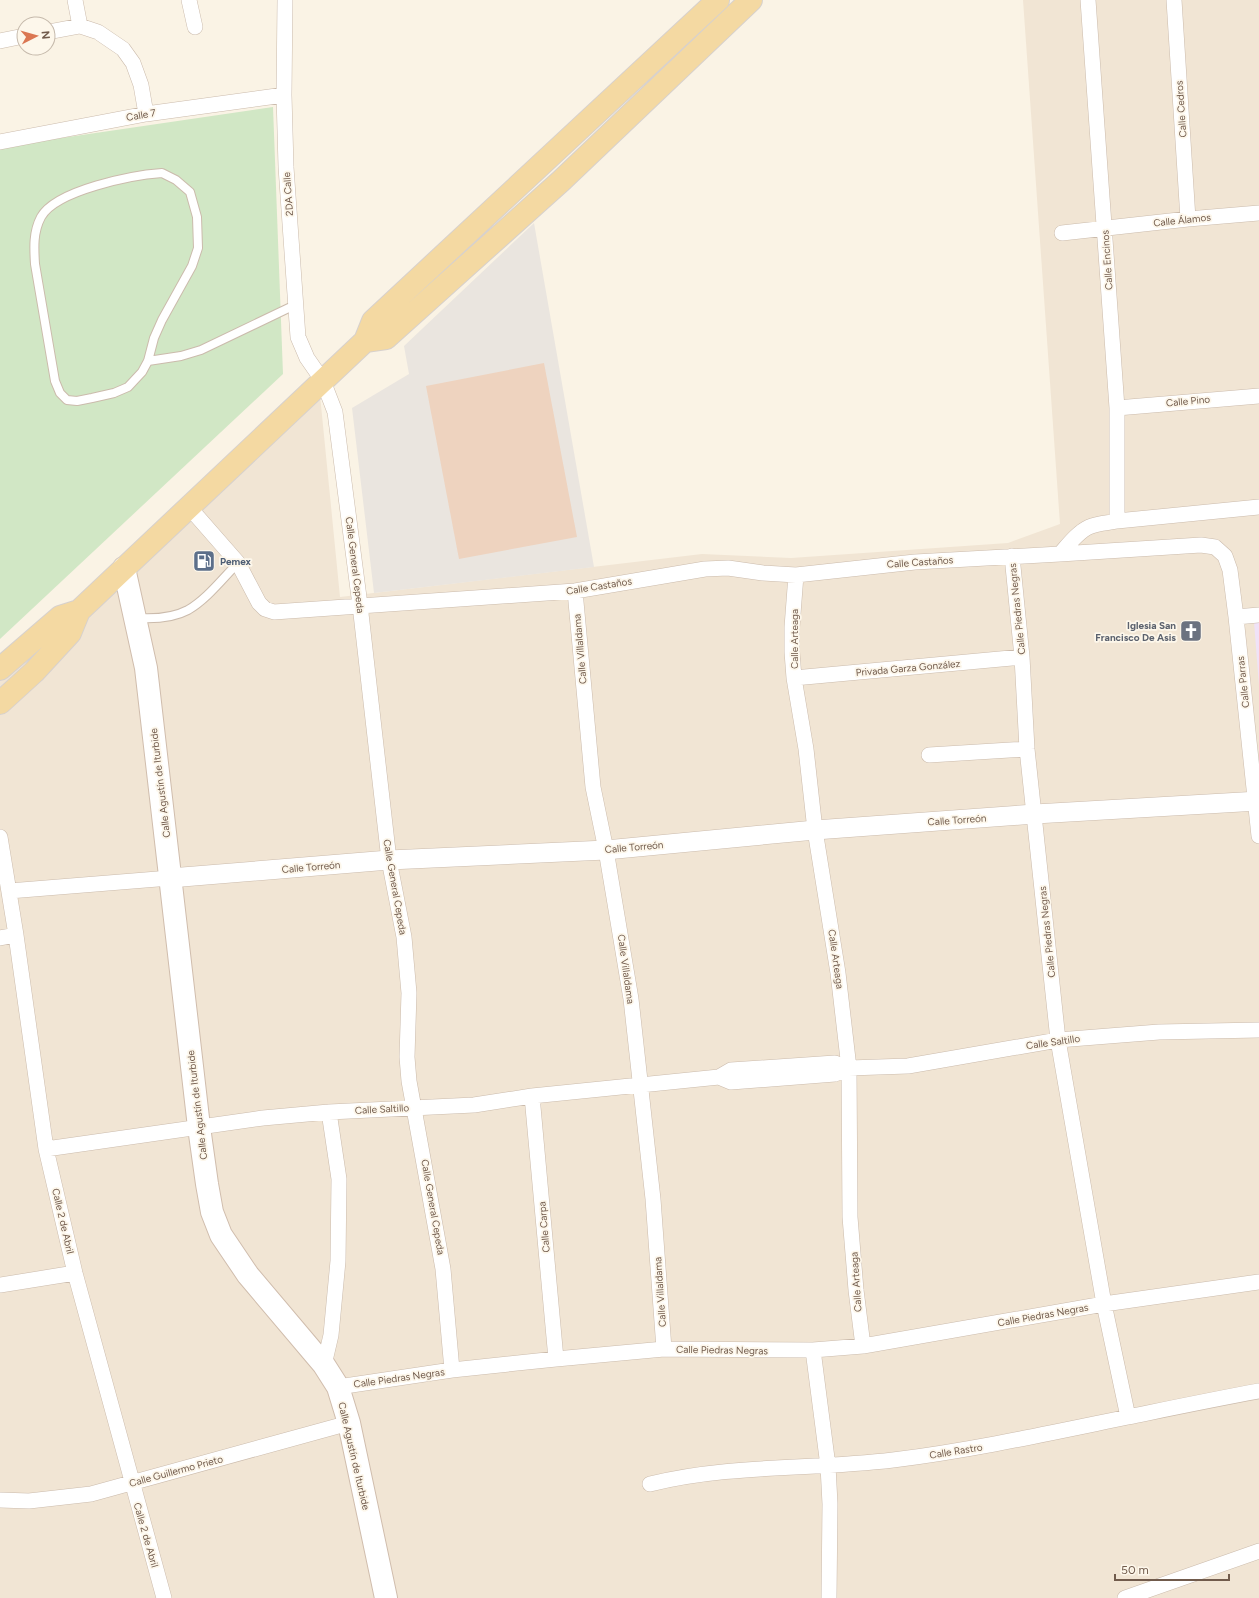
<svg xmlns="http://www.w3.org/2000/svg" width="1259" height="1598" viewBox="0 0 1259 1598" font-family="Figtree,sans-serif">
<style>
.residential{fill:#f1e5d4}
.industrial{fill:#eae5df}
.education{fill:#f0e2f7}
.green{fill:#d1e7c5}
.building{fill:#eed3bf}
.lines{fill:none;stroke-linecap:round;stroke-linejoin:round}
.service-casing{stroke:#cbbbac;stroke-width:10}
.minor-casing{stroke:#cbbbac;stroke-width:16}
.tertiary-casing{stroke:#cbbbac;stroke-width:20}
.secondary-casing{stroke:#d0bdad;stroke-width:24}
.primary-casing{stroke:#d7d1cd;stroke-width:24}
.service{stroke:#fff;stroke-width:8}
.minor{stroke:#fff;stroke-width:15}
.tertiary{stroke:#fff;stroke-width:19}
.secondary{stroke:#fff;stroke-width:22}
.primary{stroke:#f4d9a2;stroke-width:22}
.labels{text-anchor:middle;dominant-baseline:central;stroke-width:3.5;stroke-linejoin:round;paint-order:stroke}
.street-label{font-size:10px;fill:#715b4c;stroke:#fdf7eb}
.service-label{font-size:10px;font-weight:bold;fill:#4e5e75;stroke:#fdf7eb;text-anchor:start}
.worship-label{font-size:10px;font-weight:bold;fill:#5b616d;stroke:#fdf7eb;text-anchor:end}
</style>
<rect width="100%" height="100%" fill="#faf3e5"/>
<path class="residential" d="M1023 0H1259V1598H0V679L319 385 340 597 702 554 791 558 1008 543 1060 524Z"/>
<path class="industrial" d="M534 223 594 567 374 593 352 408 409 374 404 346Z"/>
<path class="education" d="M1259 621V685L1254 622Z"/>
<path class="green" d="M273 107 283 374 0 639V147Z"/>
<path class="building" d="M544 363 577 537 459 559 426 386Z"/>
<g class="lines">
<g class="service-casing">
<path id="service" d="M162 173 176 180 190 192 197 217 198 248 192 266 162 320 154 338 148 361 142 372 128 387 114 393 92 398 77 401 67 400 60 393 55 381 35 264C34 248 33 232 41 217 56 190 133 175 162 173Z
M148 361 181 356 201 350 295 305
M137 618C153 619 173 618 188 610 207 599 222 579 238 563"/>
</g>
<g class="minor-casing">
<path id="minor" d="M75 0 80 26
M189 0 195 27
M285 0 284 95 286 167 298 337 307 358 323 381 335 412 360 605 389 860 404 937 409 993 407 1057 409 1081 443 1269 452 1370
M1088 0 1117 408V521
M1174 0 1188 219
M48 32 80 26 98 32 123 49 133 63 141 85 146 114
M0 41 24 36
M0 142 146 114 284 95
M1062 233 1188 219 1259 213
M1117 408 1259 396
M189 507 238 563 259 603 265 609 274 612 575 591 705 569 728 568 763 573 796 575 915 562 1060 554C1068 545 1078 532 1089 527 1098 523 1108 523 1117 521L1259 507
M1060 554 1201 545 1215 547 1225 556 1230 570 1236 617 1259 836
M1012 556 1022 657 1027 749 1058 1040 1104 1304 1128 1417
M796 575 792 627V652L794 678 806 749 815 830 838 973 849 1068 850 1217 856 1290 863 1346
M575 591 593 787 606 850 631 999 653 1199 664 1349
M1236 617 1259 615
M794 678 1022 657
M929 755 1027 749
M0 837 16 935 46 1149 75 1273 164 1598
M9 891 170 878
M0 938 16 935
M719 1077 731 1082 835 1074 849 1068 908 1066 1058 1040 1159 1032 1259 1030
M532 1096 556 1359
M46 1149 263 1118 329 1112 474 1105 532 1096 719 1077 731 1070 835 1063 849 1068
M0 1285 75 1273
M813 1350 828 1466 830 1504 829 1598
M324 1365 331 1335 338 1261 339 1179 329 1112
M338 1387 452 1370 556 1359 664 1349 813 1350 863 1346 1104 1304 1259 1282
M650 1484C731 1464 811 1470 893 1460 973 1450 1050 1433 1128 1417 1172 1408 1215 1399 1259 1391
M0 1500 29 1501 91 1494 349 1423
M1125 1598 1259 1551"/>
</g>
<g class="tertiary-casing">
<path id="tertiary" d="M170 878 389 860 606 850 815 830 1035 814 1259 801"/>
</g>
<g class="secondary-casing">
<path id="secondary" d="M124 568 146 668 199 1127 207 1184 212 1212 221 1235 248 1275 324 1365 338 1387 349 1423 386 1598"/>
</g>
<g class="primary-casing">
<path id="primary" d="M365 341 386 338 561 181 751 0
M0 669 60 617 79 611
M0 703 34 672 70 633 79 611 365 341 373 321 718 0"/>
</g>
<use href="#service" class="service"/>
<use href="#minor" class="minor"/>
<use href="#tertiary" class="tertiary"/>
<use href="#secondary" class="secondary"/>
<use href="#primary" class="primary"/>
</g>
<defs>
<g id="fuel-square" transform="scale(1.15)"><rect x="-9" y="-9" width="18" height="18" rx="4" fill="#5c6f8a" stroke="#fdf7eb"/><path d="M-5.5-6h7V0h2V4h1.3V-2.5L3-4.5l.8-.8L6-3V5H2.5V1h-1V6h-7ZM-4.2-4.7v3.2H.2V-4.7Z" fill="#fff"/></g>
<g id="church-square" transform="scale(1.15)"><rect x="-9" y="-9" width="18" height="18" rx="4" fill="#6b7280" stroke="#fdf7eb"/><path d="M-1.2-6h2.4v3.5h3.3v2.4h-3.3V6h-2.4V-.1h-3.3v-2.4h3.3Z" fill="#fff"/></g>
</defs>
<g fill-rule="evenodd">
<use href="#fuel-square" x="204" y="561"/>
<use href="#church-square" x="1191" y="631"/>
</g>
<g class="labels">
<g class="street-label">
<text transform="translate(1181 109) rotate(-94)">Calle Cedros</text>
<text transform="translate(141 115) rotate(-10)">Calle 7</text>
<text transform="translate(288 194) rotate(-94)">2DA Calle</text>
<text transform="translate(1182 220) rotate(-6)">Calle Álamos</text>
<text transform="translate(1107 260) rotate(-94)">Calle Encinos</text>
<text transform="translate(1188 401) rotate(-5)">Calle Pino</text>
<text transform="translate(920 562) rotate(-4)">Calle Castaños</text>
<text transform="translate(355 565) rotate(83)">Calle General Cepeda</text>
<text transform="translate(599 586) rotate(-9)">Calle Castaños</text>
<text transform="translate(1017 609) rotate(-96)">Calle Piedras Negras</text>
<text transform="translate(794 639) rotate(-90)">Calle Arteaga</text>
<text transform="translate(580 649) rotate(-95)">Calle Villaldama</text>
<text transform="translate(908 668) rotate(-5)">Privada Garza González</text>
<text transform="translate(1243 682) rotate(-96)">Calle Parras</text>
<text transform="translate(160 783) rotate(-97)">Calle Agustín de Iturbide</text>
<text transform="translate(957 820) rotate(-4)">Calle Torreón</text>
<text transform="translate(634 847) rotate(-5)">Calle Torreón</text>
<text transform="translate(311 867) rotate(-5)">Calle Torreón</text>
<text transform="translate(395 887) rotate(80)">Calle General Cepeda</text>
<text transform="translate(1047 932) rotate(-96)">Calle Piedras Negras</text>
<text transform="translate(836 959) rotate(82)">Calle Arteaga</text>
<text transform="translate(626 969) rotate(82)">Calle Villaldama</text>
<text transform="translate(1053 1042) rotate(-8)">Calle Saltillo</text>
<text transform="translate(197 1105) rotate(-97)">Calle Agustín de Iturbide</text>
<text transform="translate(382 1109) rotate(-3)">Calle Saltillo</text>
<text transform="translate(433 1207) rotate(80)">Calle General Cepeda</text>
<text transform="translate(63 1221) rotate(77)">Calle 2 de Abril</text>
<text transform="translate(544 1227) rotate(-95)">Calle Carpa</text>
<text transform="translate(856 1282) rotate(-94)">Calle Arteaga</text>
<text transform="translate(660 1292) rotate(-94)">Calle Villaldama</text>
<text transform="translate(1043 1315) rotate(-10)">Calle Piedras Negras</text>
<text transform="translate(722 1350) rotate(1)">Calle Piedras Negras</text>
<text transform="translate(399 1378) rotate(-8)">Calle Piedras Negras</text>
<text transform="translate(956 1451) rotate(-9)">Calle Rastro</text>
<text transform="translate(354 1456) rotate(77)">Calle Agustín de Iturbide</text>
<text transform="translate(176 1471) rotate(-15)">Calle Guillermo Prieto</text>
<text transform="translate(146 1535) rotate(74)">Calle 2 de Abril</text>
</g>
<g class="service-label">
<text x="220" y="561">Pemex</text>
</g>
<g class="worship-label">
<text x="1176" y="625">Iglesia San<tspan x="1176" dy="12">Francisco De Asis</tspan></text>
</g>
</g>
<g transform="translate(36 36) rotate(84)"><circle r="19" fill="#fdf7eb" stroke="#c5b9ab"/>
<path d="M0-3L7 15L0 10L-7 15Z" fill="#db7753"/>
<text y="-6" font-size="11" font-weight="bold" text-anchor="middle" fill="#715b4c">N</text>
</g>
<path d="M1115 1574v6h114v-6" fill="none" stroke="#715b4c" stroke-width="2"/>
<text x="1121" y="1574" font-size="12" fill="#715b4c" stroke="#fdf7eb" stroke-width="3" paint-order="stroke">50 m</text>
</svg>
